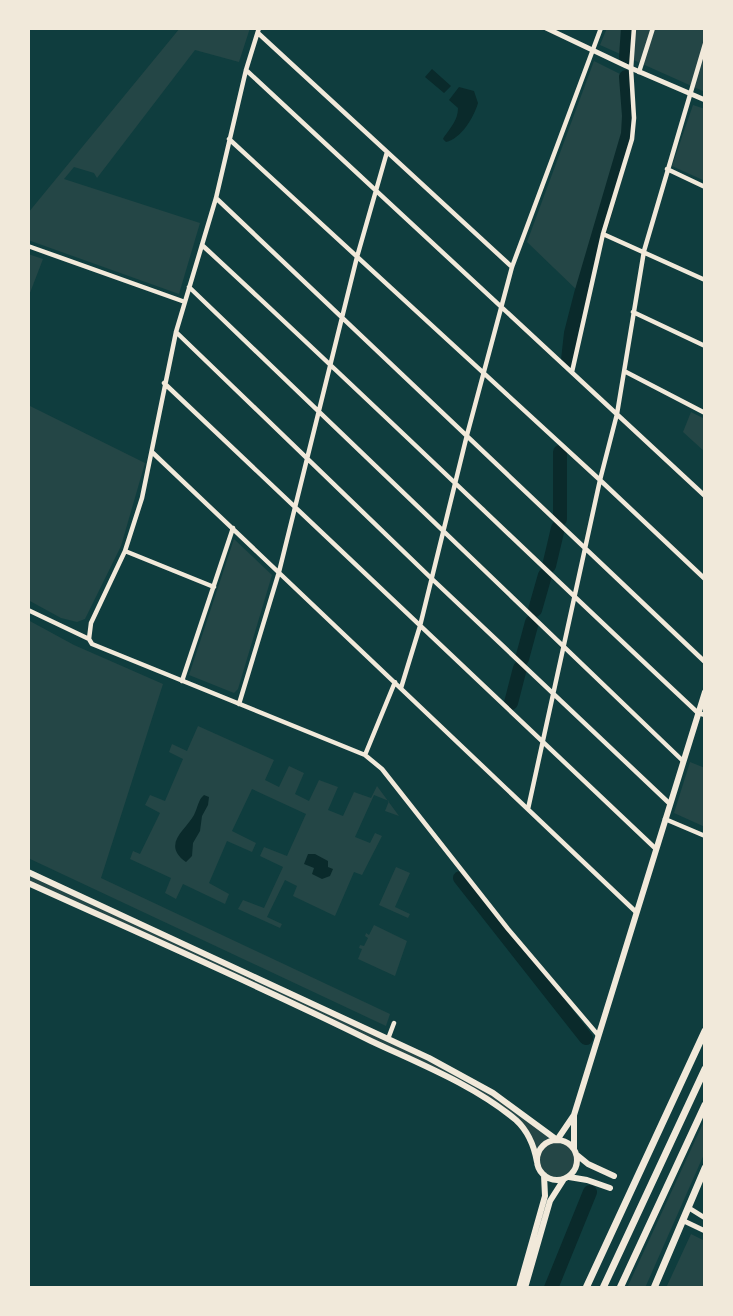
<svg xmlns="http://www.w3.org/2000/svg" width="733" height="1316" viewBox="0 0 733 1316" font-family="Poppins,sans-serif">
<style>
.green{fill:#244646}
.water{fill:#0a2a2b}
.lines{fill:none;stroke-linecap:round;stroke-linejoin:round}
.river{stroke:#0a2a2b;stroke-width:14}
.minor{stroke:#f1e9da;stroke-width:4.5}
.tertiary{stroke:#f1e9da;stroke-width:5}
.secondary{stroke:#f1e9da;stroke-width:6}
.trunk{stroke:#f1e9da;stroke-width:7}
</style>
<rect width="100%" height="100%" fill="#0f3d3e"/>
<path class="green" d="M180 28H250L239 62 195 50 97 178 94 173 74 167 64 179 200 223 179 294 28 240V213Z
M607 28H705V92L600 45Z
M594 61 626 77 629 116 628 134 581 294 527 242Z
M693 105 705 109V181L672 166Z
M28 254 43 259 28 298Z
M28 405 145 463 121 546 85 619 77 622 61 618 28 600Z
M691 412 705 419V452L683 432Z
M234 539 272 575 238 689 234 693 189 675Z
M28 620 74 645 163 684 101 878 390 1014 386 1026 28 858Z
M198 726 274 760 265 780 279 787 289 766 304 773 295 794 309 801 319 780 338 787 328 810 343 816 354 792 371 798 377 786 399 816 385 811 389 801 374 795 355 837 370 843 375 833 382 836 362 875 354 872 335 916 293 896 297 886 285 880 267 917 282 924 280 928 238 909 243 900 264 908 283 867 260 856 264 847 287 856 306 814 252 789 232 831 256 843 252 852 227 841 209 883 229 894 225 904 183 884 176 899 165 893 171 878 130 859 133 851 140 854 160 813 145 805 150 795 165 801 183 759 169 752 172 744 187 751Z
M690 762 705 768V827L674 813Z
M396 867 410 873 395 907 410 914 408 918 379 905Z
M28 875 462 1076 496 1097 553 1138 543 1142 537 1150C524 1116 487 1100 458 1082L28 882Z
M374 925 407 941 395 976 358 959 362 949 359 948 360 945 364 946 368 938 365 936 366 933 369 935Z
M705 1119V1152L645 1288H627Z
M539 1160a18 18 0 1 1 36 0a18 18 0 1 1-36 0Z
M691 1234 705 1241V1288H666Z"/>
<path class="water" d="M432 69 451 86 444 93 425 77Z
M459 87 474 91 478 103C474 117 461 139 446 142L443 139 444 137C451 127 458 120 458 108L449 100Z
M204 795 209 797 208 805 202 816 200 831 193 843 192 856 186 862C161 844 186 830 194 815 198 807 198 800 204 795Z
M308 854H315L328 861V867L333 869 330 876 322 879 312 874 314 868 304 864Z"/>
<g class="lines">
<path class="river" d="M626 57 628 28
M568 360 571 333 581 294 628 134 629 116 626 77
M560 519V452
M549 566 558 528
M535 610 545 575
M522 659 532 622
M511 703 520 668
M460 878 586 1038
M551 1288 590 1192"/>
<path class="minor" d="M258 33 512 267
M246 70 705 496
M639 72 653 28
M229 139 600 480 705 579
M667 169 705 187
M216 198 705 662
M603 234 705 280
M202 245C369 399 532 558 698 713L705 715
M28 246 185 302
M189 287 683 761
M633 312 705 346
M176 332 431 578 670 804
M572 372 603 234 632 139 634 118 631 69 634 28
M626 372 705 413
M164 383 656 849
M153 453 636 912
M125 551 214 587
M28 610 89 639 92 644 365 755 382 769 508 929 598 1035
M89 639 91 623 125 551 142 498 176 332 216 198 246 70 259 28
M182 681 233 528
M401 688 420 626 467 435 512 267 601 28
M239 704 279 572 357 257 387 152
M365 755 395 682
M528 809 600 480 617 414 644 251 705 44
M665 819 705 836
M388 1039 394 1023"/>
<path class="tertiary" d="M546 28 626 66 705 100
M689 1208 705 1218
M684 1221 705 1231"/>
<path class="secondary" d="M28 872 429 1058 493 1093 557 1140 574 1115
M28 883C143 935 258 985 371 1041 420 1064 474 1085 516 1120 528 1131 534 1145 537 1162
M537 1160a20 20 0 1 1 40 0a20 20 0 1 1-40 0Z
M574 1149V1115L705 692
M577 1155 588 1164 614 1176
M569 1177 587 1180 610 1188
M519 1288 545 1196 544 1175
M525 1288 550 1201 564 1179"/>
<path class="trunk" d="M586 1288 705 1031
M603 1288 705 1069
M620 1288 705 1105
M654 1288 705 1168"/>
</g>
<rect width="733" height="1316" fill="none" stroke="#f1e9da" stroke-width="60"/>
</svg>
